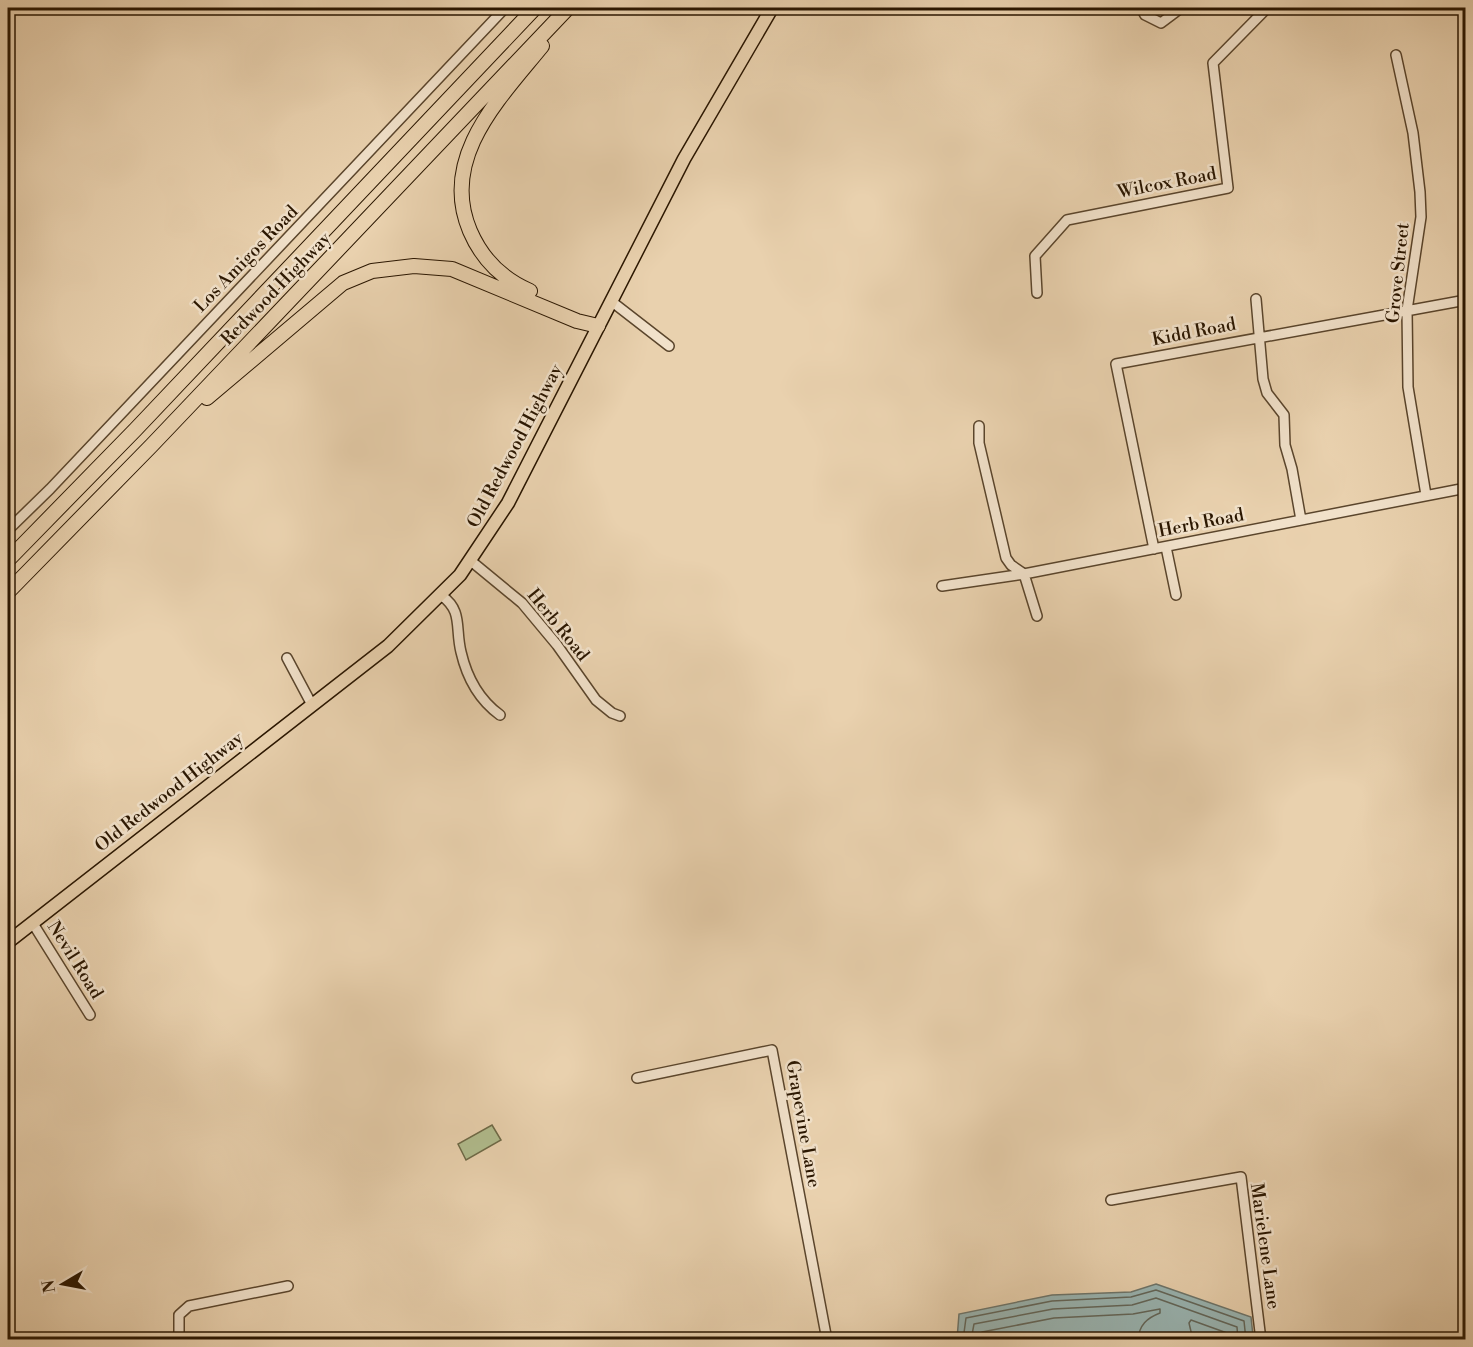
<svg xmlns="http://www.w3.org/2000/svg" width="1473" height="1347" viewBox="0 0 1473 1347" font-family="'Libre Bodoni',serif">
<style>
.green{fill:#b1bd8e;stroke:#6e6a47;stroke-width:1.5}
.water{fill:#99b5b3;stroke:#6d756b;stroke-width:1.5}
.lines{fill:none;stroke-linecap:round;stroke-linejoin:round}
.shore{stroke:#62665a;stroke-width:1.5}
.minor-casing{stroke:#5a452c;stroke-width:12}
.major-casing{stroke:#2a1600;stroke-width:15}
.highway-casing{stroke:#2a1600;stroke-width:16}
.minor{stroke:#f1e1ca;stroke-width:9}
.major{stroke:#e9d1ae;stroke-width:12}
.highway{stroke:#e9d1ae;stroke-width:14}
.labels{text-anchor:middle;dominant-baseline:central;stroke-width:5;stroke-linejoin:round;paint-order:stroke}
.street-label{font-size:18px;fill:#2a1600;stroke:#f1e1ca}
</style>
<rect width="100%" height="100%" fill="#e9d1ae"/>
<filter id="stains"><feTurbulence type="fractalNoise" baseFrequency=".00333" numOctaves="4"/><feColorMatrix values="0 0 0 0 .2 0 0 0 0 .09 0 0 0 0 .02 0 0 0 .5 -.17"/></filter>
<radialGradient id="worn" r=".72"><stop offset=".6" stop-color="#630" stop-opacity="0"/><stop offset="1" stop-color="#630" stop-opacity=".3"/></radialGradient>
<path class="green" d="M492 1125 501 1140 466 1160 458 1144Z"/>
<path class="water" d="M1156 1284 1251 1317 1253 1336 1250 1340H1184L1165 1336 1150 1340 957 1339 959 1314 1052 1295 1131 1292Z"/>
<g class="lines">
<path class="shore" d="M963 1340 966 1318 1052 1301 1131 1297 1156 1290 1244 1321 1246 1340
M971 1340 974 1324 1053 1309 1132 1305 1156 1298 1237 1327 1238 1340
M980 1340 982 1332 1054 1318 1133 1314 1160 1309V1313C1147 1318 1139 1325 1138 1340
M1193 1340 1189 1323 1191 1320 1227 1333 1229 1340"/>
<g class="minor-casing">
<path id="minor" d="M1141 8 1145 15 1161 23 1181 8
M1396 55 1413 133 1420 192 1421 217 1407 310 1408 387 1426 495
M1037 293 1035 256 1067 220 1228 188 1213 63 1267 8
M1256 299 1263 379 1267 393 1284 415 1285 445 1292 469 1301 520
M611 301 669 346
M979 426V443L1006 558 1011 565 1024 574 1037 616
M8 530 50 489 505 8
M1166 547 1176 595
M1154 549 1116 364 1466 300
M471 561 522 603 557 645 596 700 612 713 620 716
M942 586 1024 574 1466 488
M442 596C463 611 455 628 461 652 467 678 478 699 500 715
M287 658 312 705
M32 922 90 1015
M637 1078 772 1050 827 1340
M1111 1200 1241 1177 1261 1340
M179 1340V1315L189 1306 288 1286"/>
</g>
<g class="major-casing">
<path id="major" d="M8 942 388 646 460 575 508 503 684 159 772 8"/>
</g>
<g class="highway-casing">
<path id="highway" d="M530 291C502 279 482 259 470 231 439 158 499 99 542 46
M207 398 343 283 372 271 414 266 452 269 577 321 598 326
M8 560 136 429 535 8
M8 592 152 445 568 8"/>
</g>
<use href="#minor" class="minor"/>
<use href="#major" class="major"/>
<use href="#highway" class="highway"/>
</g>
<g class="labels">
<g class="street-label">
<text transform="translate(1167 183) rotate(-11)">Wilcox Road</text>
<text transform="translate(246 259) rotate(-46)">Los Amigos Road</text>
<text transform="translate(1398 273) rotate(-84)">Grove Street</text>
<text transform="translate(276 289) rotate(-46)">Redwood Highway</text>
<text transform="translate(1194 332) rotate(-11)">Kidd Road</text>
<text transform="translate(515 446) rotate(-62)">Old Redwood Highway</text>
<text transform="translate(1201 523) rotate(-11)">Herb Road</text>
<text transform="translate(558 625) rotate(51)">Herb Road</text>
<text transform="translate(169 792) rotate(-38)">Old Redwood Highway</text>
<text transform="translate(75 960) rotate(58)">Nevil Road</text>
<text transform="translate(803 1124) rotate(80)">Grapevine Lane</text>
<text transform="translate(1265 1246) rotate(82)">Marielene Lane</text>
</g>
</g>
<rect width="1473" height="1347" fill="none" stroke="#e9d1ae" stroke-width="30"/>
<rect x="9" y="9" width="1455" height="1329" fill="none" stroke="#2a1600" stroke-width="3"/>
<rect x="15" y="15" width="1443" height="1317" fill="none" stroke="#2a1600" stroke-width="1.5"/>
<g transform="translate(63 1284) rotate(260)" stroke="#f1e1ca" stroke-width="4.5" paint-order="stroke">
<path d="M0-4.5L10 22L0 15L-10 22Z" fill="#2a1600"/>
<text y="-9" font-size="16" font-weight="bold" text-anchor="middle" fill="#2a1600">N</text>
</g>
<rect width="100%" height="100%" filter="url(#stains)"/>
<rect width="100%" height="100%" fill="url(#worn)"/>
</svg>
